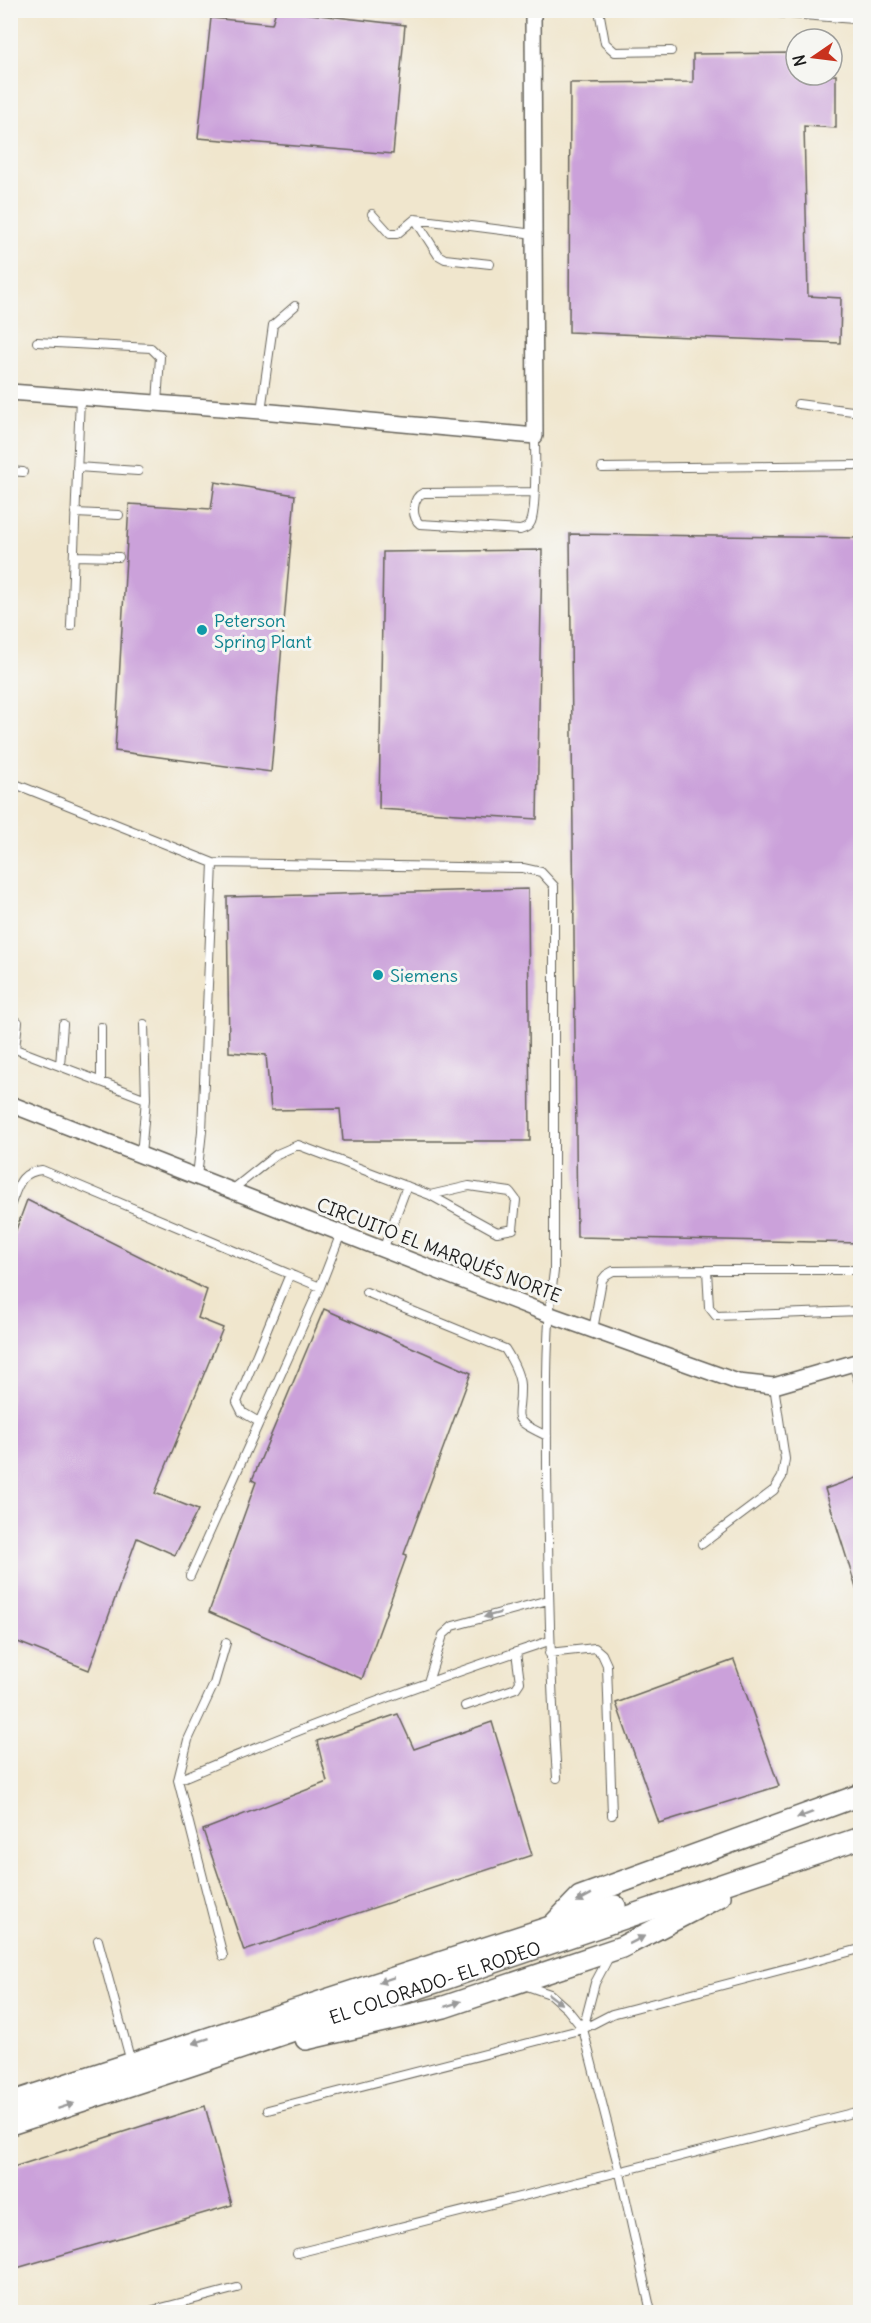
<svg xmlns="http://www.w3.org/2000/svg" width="871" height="2323" viewBox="0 0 871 2323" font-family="Delius,sans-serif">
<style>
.building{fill:#cba1da}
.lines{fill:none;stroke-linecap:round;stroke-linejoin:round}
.service-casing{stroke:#66635a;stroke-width:10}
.minor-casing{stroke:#66635a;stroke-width:18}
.secondary-casing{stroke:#66635a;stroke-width:24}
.service{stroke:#fff;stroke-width:8}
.minor{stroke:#fff;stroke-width:15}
.secondary{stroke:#fff;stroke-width:21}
.oneway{fill:#999}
.culture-dot{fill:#0f9aa8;stroke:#f6f6f2;stroke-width:2}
.labels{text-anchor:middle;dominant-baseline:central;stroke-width:6;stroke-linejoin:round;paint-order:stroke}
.culture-label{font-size:18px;fill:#0d838f;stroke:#f6f6f2;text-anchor:start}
.street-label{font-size:18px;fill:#1c1c1c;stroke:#f6f6f2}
</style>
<rect width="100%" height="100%" fill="#f6f6f2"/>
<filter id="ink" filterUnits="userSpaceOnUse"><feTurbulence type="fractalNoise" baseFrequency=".0167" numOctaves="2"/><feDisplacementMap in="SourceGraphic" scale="12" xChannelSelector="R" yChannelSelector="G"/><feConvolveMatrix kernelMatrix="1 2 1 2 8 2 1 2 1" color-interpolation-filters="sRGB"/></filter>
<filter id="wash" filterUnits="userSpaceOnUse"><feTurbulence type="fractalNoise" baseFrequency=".008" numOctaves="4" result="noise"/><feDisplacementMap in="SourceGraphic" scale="24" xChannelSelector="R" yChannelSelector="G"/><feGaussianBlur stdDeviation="1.35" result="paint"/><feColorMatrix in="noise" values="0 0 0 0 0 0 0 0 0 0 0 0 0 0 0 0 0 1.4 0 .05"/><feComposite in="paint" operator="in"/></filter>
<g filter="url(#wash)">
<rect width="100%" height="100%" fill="#f0e6cd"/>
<g id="blocks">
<path class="building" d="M276 10 405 25 393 154 198 138 211 18 272 24Z
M796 53V75H836V128L804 126 808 296 841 298 840 343 569 332 570 83 693 82V54Z
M215 482 295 495 271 772 115 751 129 504 211 509Z
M570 534 861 538V1243L577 1237Z
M542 550 537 819 379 809 383 552Z
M528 889 530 1141H343L340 1109 271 1110 266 1055 229 1052 227 897Z
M27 1200 207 1290 198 1318 223 1328 155 1493 198 1510 175 1555 137 1538 89 1670 10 1639V1246Z
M324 1309 471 1373 404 1554 407 1555 362 1679 209 1612 256 1482 252 1480Z
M861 1476V1591H857L825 1489Z
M734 1660 779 1786 659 1823 616 1703Z
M398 1714 414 1749 492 1722 532 1855 244 1951 203 1830 327 1782 317 1741Z
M205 2106 232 2205 10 2270V2168Z"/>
</g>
</g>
<g filter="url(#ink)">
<use href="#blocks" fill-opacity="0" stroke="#66635a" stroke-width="1.5"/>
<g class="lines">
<g class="service-casing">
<path id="service" d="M599 10 605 43 615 52 671 51
M741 10 854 19 860 23
M372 214 390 234H397L415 219 534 234
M415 219 438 255 445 259 490 264
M37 342 151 348 160 357 157 403
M798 404 860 412
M261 411 273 325 295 306
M77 467 138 471
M602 468 860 465
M10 471 23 472
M534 492 423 493C412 498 411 517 420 524L520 530C524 529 529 527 531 522 537 508 535 454 535 436
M75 513 119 515
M74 556 119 557
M71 626 80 397
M10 782 213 863
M144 1024 146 1099
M10 1047 146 1099 141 1155
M15 1049 18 1022
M60 1066 63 1024
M101 1082V1027
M197 1177 202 1131 213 863 523 868 541 872 554 886V1271C545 1336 547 1402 547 1467 548 1571 550 1674 557 1778
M232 1190 277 1154 298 1145 430 1195 469 1186 510 1192 516 1200 513 1229 497 1232 430 1195
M10 1206C18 1187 19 1172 42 1170L320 1287
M383 1250 407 1186
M860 1270H707L709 1307 716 1316 860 1311
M366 1292 505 1349C512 1360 519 1372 520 1385 521 1422 507 1417 547 1436
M593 1330 602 1280 606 1275 613 1271 707 1270
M853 1364 860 1386
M259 1422 242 1412 237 1402 290 1274
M702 1544 774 1490 782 1477 785 1459 774 1386
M190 1576 320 1287 341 1233
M549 1653 595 1648 602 1654 607 1665 612 1815
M428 1682 443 1635 453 1626 548 1600
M465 1706 516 1688 520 1682 516 1652
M178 1780C300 1728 423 1683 549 1641
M98 1940 131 2062
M223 1956 178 1780 188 1740 214 1684 226 1643
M524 1985 550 1994 567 2009 583 2029 620 2173 651 2312
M583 2029 595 1983 610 1955
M268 2110 583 2029 612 2014 860 1949
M297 2253 860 2111
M146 2312 237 2288"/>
</g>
<g class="minor-casing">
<path id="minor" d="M10 392 261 411 535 436 533 10
M10 1104 548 1314 738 1382 774 1386 860 1361"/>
</g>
<g class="secondary-casing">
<g id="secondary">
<path d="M554 1924 580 1897 860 1795"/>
<path d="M306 2039 444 2007 622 1947 720 1896"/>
<path d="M10 2103 615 1906"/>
<path id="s1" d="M10 2124 191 2065 860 1838"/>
</g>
</g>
<use href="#service" class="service"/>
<use href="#minor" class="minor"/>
<use href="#secondary" class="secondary"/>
</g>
<defs><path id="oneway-solid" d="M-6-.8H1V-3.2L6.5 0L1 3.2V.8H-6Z" transform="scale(1.5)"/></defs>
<g class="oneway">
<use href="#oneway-solid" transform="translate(492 1615) rotate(165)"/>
<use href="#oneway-solid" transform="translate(805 1815) rotate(160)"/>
<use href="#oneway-solid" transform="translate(584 1898) rotate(151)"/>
<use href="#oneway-solid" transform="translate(637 1940) rotate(-27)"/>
<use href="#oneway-solid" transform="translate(386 1980) rotate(162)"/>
<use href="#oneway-solid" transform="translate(555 1999) rotate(38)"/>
<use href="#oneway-solid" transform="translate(453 2004) rotate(-18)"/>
<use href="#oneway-solid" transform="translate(201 2041) rotate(162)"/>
<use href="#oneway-solid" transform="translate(66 2106) rotate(-18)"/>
</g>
</g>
<g class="culture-dot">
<circle cx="202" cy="630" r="6"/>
<circle cx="378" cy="975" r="6"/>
</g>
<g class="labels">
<g class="culture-label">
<text x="214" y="620">Peterson<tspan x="214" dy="21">Spring Plant</tspan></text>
<text x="390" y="975">Siemens</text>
</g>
<g class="street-label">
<text transform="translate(439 1250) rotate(21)">CIRCUITO EL MARQUÉS NORTE</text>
<text stroke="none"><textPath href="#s1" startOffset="448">EL COLORADO- EL RODEO</textPath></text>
</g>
</g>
<rect width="871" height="2323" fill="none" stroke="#f6f6f2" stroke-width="36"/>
<g transform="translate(814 57) rotate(256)"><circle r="28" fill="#f6f6f2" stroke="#9f9f9c" stroke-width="1.5"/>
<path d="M0-4.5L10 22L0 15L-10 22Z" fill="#c8321e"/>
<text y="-9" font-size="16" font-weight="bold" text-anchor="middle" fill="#1c1c1c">N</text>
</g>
</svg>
